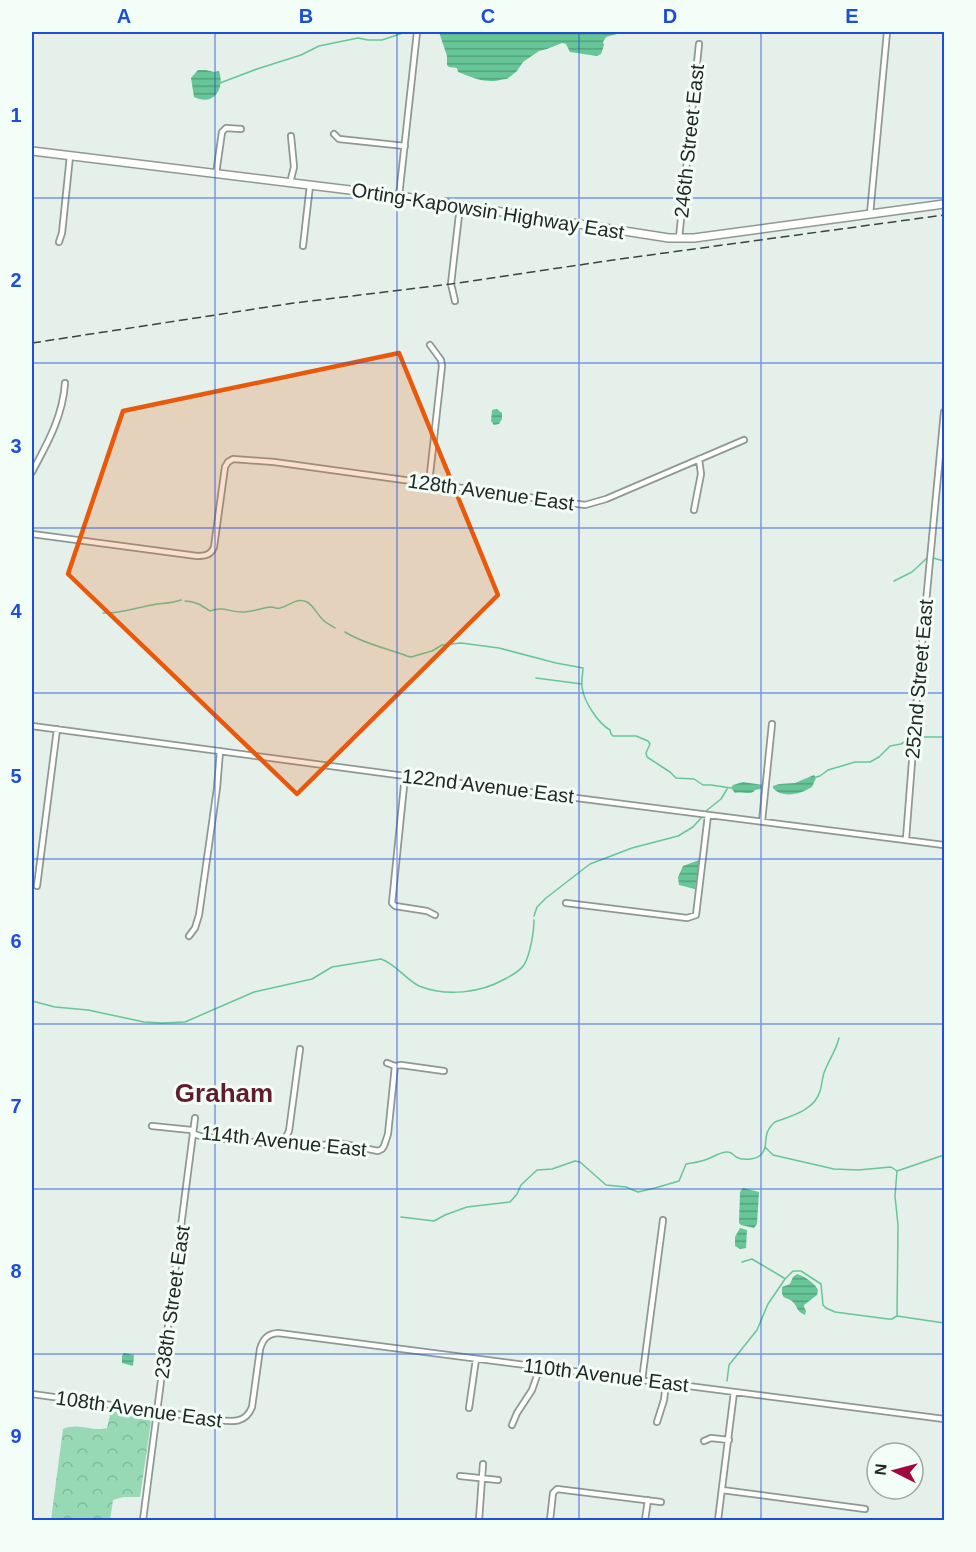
<svg xmlns="http://www.w3.org/2000/svg" width="976" height="1552" viewBox="0 0 976 1552" font-family="Arial,sans-serif">
<style>
.forest{fill:url(#forest-crowns)}
.water{fill:url(#water-rules)}
.lines{fill:none;stroke-linecap:round;stroke-linejoin:round}
.stream{stroke:#66c697;stroke-width:1.5}
.minor-casing{stroke:#8e9992;stroke-width:8}
.major-casing{stroke:#8e9992;stroke-width:10}
.minor{stroke:#fff;stroke-width:4.5}
.major{stroke:#fff;stroke-width:7}
.rail{stroke:#3d423f;stroke-width:1.5;stroke-dasharray:9 4.5;stroke-linecap:butt}
.marked{fill:#e8590c;fill-opacity:0.2;stroke:#e8590c;stroke-width:4.5;stroke-linejoin:round}
.grid{fill:none;stroke:#1d4ed8;stroke-width:1.5;stroke-opacity:0.55}
.labels{text-anchor:middle;dominant-baseline:central;stroke-width:6;stroke-linejoin:round;paint-order:stroke}
.street-label{font-size:20px;fill:#232825;stroke:#f2fef7}
.district-label{font-size:26px;font-weight:bold;fill:#621d2c;stroke:#f2fef7}
.neatline{fill:none;stroke:#1d4ed8;stroke-width:2}
.grid-label{font-size:20px;text-anchor:middle;font-weight:bold;fill:#1d4ed8}
</style>
<defs>
<pattern id="forest-crowns" width="20" height="18" patternUnits="userSpaceOnUse" patternTransform="scale(1.5)"><rect width="20" height="18" fill="#97d9b5"/><path d="M2 6a3 3 0 1 1 6 0M12 15a3 3 0 1 1 6 0" fill="none" stroke="#82ba9c"/></pattern>
<pattern id="water-rules" width="6" height="5" patternUnits="userSpaceOnUse" patternTransform="scale(1.5)"><rect width="6" height="5" fill="#66c697"/><path d="M0 2.5h6" fill="none" stroke="#54a17b"/></pattern>
</defs>
<rect width="100%" height="100%" fill="#e4f0e9"/>
<path class="forest" d="M111 1411 152 1415 140 1497H123L113 1500 110 1520H51L63 1429C79 1422 92 1432 107 1428Z"/>
<path class="water" d="M439 32H618L617 34 606 37 603 42 604 45 601 54 597 56 570 52 566 44 562 43 547 49 539 51 523 62 517 71 507 79C502 79 498 81 493 81 481 82 469 76 458 72L457 68 449 67 447 65V56Z
M198 70H206L214 72 219 71C225 88 214 107 194 97L191 78Z
M497 409 502 413V419L499 424 494 425 491 421 492 410Z
M814 775 816 778 812 787C801 794 782 799 773 788V786L779 784 795 783Z
M743 782 763 785 764 788 755 790C751 796 742 791 735 793L731 788 733 785Z
M699 860H700L695 889 679 885 678 877 683 866Z
M743 1188 759 1192 757 1224 754 1228 741 1225 739 1223 740 1192Z
M740 1228 747 1230 746 1248 740 1249 735 1246V1237Z
M797 1274C804 1276 815 1283 818 1290L817 1295 804 1305V1307L806 1311 805 1315C798 1312 798 1309 794 1303 787 1295 781 1302 782 1287L790 1284 793 1277Z
M124 1353 134 1355 133 1366 122 1363V1356Z"/>
<g class="lines">
<path class="stream" d="M220 83 257 69 301 55 319 46 358 38 368 40H382L406 32
M933 558 944 561
M894 581 912 572 927 558
M185 601C195 601 201 605 210 611 223 606 229 612 242 612 252 612 261 608 271 607 277 607 274 609 280 608 290 606 296 597 307 602 314 606 317 614 323 620 326 623 331 625 335 628
M103 613C118 614 131 609 147 606 158 603 170 604 181 600
M345 632C364 644 386 648 407 656L411 657 432 651 442 645 461 643 499 648 556 663 583 668C583 674 581 681 582 687 584 702 598 723 610 730L611 734 613 736H636L648 741 650 744 646 753 647 757 670 772 676 778 694 779 703 785H711L731 788
M536 678 582 684
M917 737H944
M816 777 820 776 828 770 855 762H870L879 757 890 746 901 744 912 737
M706 811 721 799 727 789
M534 916 537 907 546 898 590 864 632 848 678 836 693 827 702 817
M32 1001 55 1007 88 1010 144 1022 162 1023 185 1022 254 992 312 979 332 967 381 959C396 964 405 979 419 986 447 997 480 993 505 979 512 975 519 972 524 965 530 955 534 932 534 920
M765 1147 773 1155 834 1169 858 1170 891 1167 897 1171 944 1155
M897 1171 895 1196 898 1225 897 1316 944 1323
M401 1217 434 1221 445 1215 467 1207 510 1202 517 1194 521 1185 537 1170 552 1169 575 1161 580 1162 606 1185 626 1187 638 1192 655 1188 679 1181 686 1164C693 1163 699 1162 705 1160 712 1158 721 1151 728 1152 732 1152 733 1155 736 1157 743 1161 759 1160 763 1152 769 1143 761 1134 775 1122 791 1116 815 1110 820 1091 822 1085 822 1079 824 1073 828 1061 836 1051 839 1038
M742 1262 752 1259 784 1278
M727 1381 729 1365 757 1330 768 1304 785 1279 793 1271H801L821 1284 823 1305 826 1308 835 1312 888 1319H892L897 1316"/>
<g class="minor-casing">
<path id="minor" d="M334 134 339 139 405 146
M216 174 222 132 226 128 241 129
M290 183 294 167 291 136
M399 196 417 32
M870 214 887 32
M679 238 699 44
M59 242 62 233 70 156
M303 246 310 185
M455 301 451 284 460 206
M32 472C47 444 63 416 65 383
M429 483 442 366 441 360 430 345
M694 510 701 474 699 459
M32 534 197 556C205 556 211 555 214 547L225 467 228 462 233 459 274 462 585 505 606 499 744 440
M32 726 405 776 944 845
M405 776 392 903 395 906 427 911 435 915
M762 821 772 724
M906 839 917 697 944 412
M37 886 57 729
M566 903 687 918 696 915 708 815
M189 936 195 928 199 915 217 788 220 751
M387 1063 395 1066 401 1065 444 1071
M152 1126 191 1130 194 1134 200 1136 281 1145 299 1141 322 1145 339 1143 378 1151 382 1149 384 1146 388 1134 395 1066
M273 1142 285 1139 289 1131 300 1049
M642 1380 663 1220
M32 1394 218 1420C233 1422 246 1423 252 1407L260 1349C263 1339 267 1334 278 1333L944 1419
M469 1408 476 1359
M657 1422 664 1400 666 1383
M512 1425 517 1413 532 1390 540 1367
M704 1441 711 1438 729 1440
M460 1476 498 1480
M722 1490 865 1509
M143 1520 195 1118
M479 1520 483 1464
M550 1520 553 1493 557 1489 661 1502
M645 1520 648 1500
M718 1520 734 1392"/>
</g>
<g class="major-casing">
<path id="major" d="M32 151 399 196 669 238H694L944 204"/>
</g>
<use href="#minor" class="minor"/>
<use href="#major" class="major"/>
<path class="rail" d="M32 343 294 303 451 284 613 260 944 215"/>
</g>
<path class="marked" d="M399 353 498 595 297 794 68 574 123 411Z"/>
<path class="grid" d="M215 32V1520M397 32V1520M579 32V1520M761 32V1520M32 198H944M32 363H944M32 528H944M32 693H944M32 859H944M32 1024H944M32 1189H944M32 1354H944"/>
<g class="labels">
<g class="street-label">
<text transform="translate(689 141) rotate(-84)">246th Street East</text>
<text transform="translate(488 211) rotate(9)">Orting-Kapowsin Highway East</text>
<text transform="translate(491 492) rotate(8)">128th Avenue East</text>
<text transform="translate(919 679) rotate(-85)">252nd Street East</text>
<text transform="translate(488 786) rotate(7)">122nd Avenue East</text>
<text transform="translate(284 1141) rotate(6)">114th Avenue East</text>
<text transform="translate(172 1302) rotate(-82)">238th Street East</text>
<text transform="translate(606 1375) rotate(7)">110th Avenue East</text>
<text transform="translate(139 1409) rotate(8)">108th Avenue East</text>
</g>
<g class="district-label">
<text x="224" y="1093">Graham</text>
</g>
</g>
<rect width="976" height="1552" fill="none" stroke="#f2fef7" stroke-width="66"/>
<g transform="translate(895 1471) rotate(276)"><circle r="28" fill="#f2fef7" stroke="#9fa8a3" stroke-width="1.5"/>
<path d="M0-4.5L10 22L0 15L-10 22Z" fill="#a3073f"/>
<text y="-9" font-size="16" font-weight="bold" text-anchor="middle" fill="#232825">N</text>
</g>
<rect x="33" y="33" width="910" height="1486" class="neatline"/>
<g class="grid-label">
<text x="124" y="23">A</text>
<text x="306" y="23">B</text>
<text x="488" y="23">C</text>
<text x="670" y="23">D</text>
<text x="852" y="23">E</text>
<text x="16" y="122">1</text>
<text x="16" y="287">2</text>
<text x="16" y="453">3</text>
<text x="16" y="618">4</text>
<text x="16" y="783">5</text>
<text x="16" y="948">6</text>
<text x="16" y="1113">7</text>
<text x="16" y="1278">8</text>
<text x="16" y="1443">9</text>
</g>
</svg>
